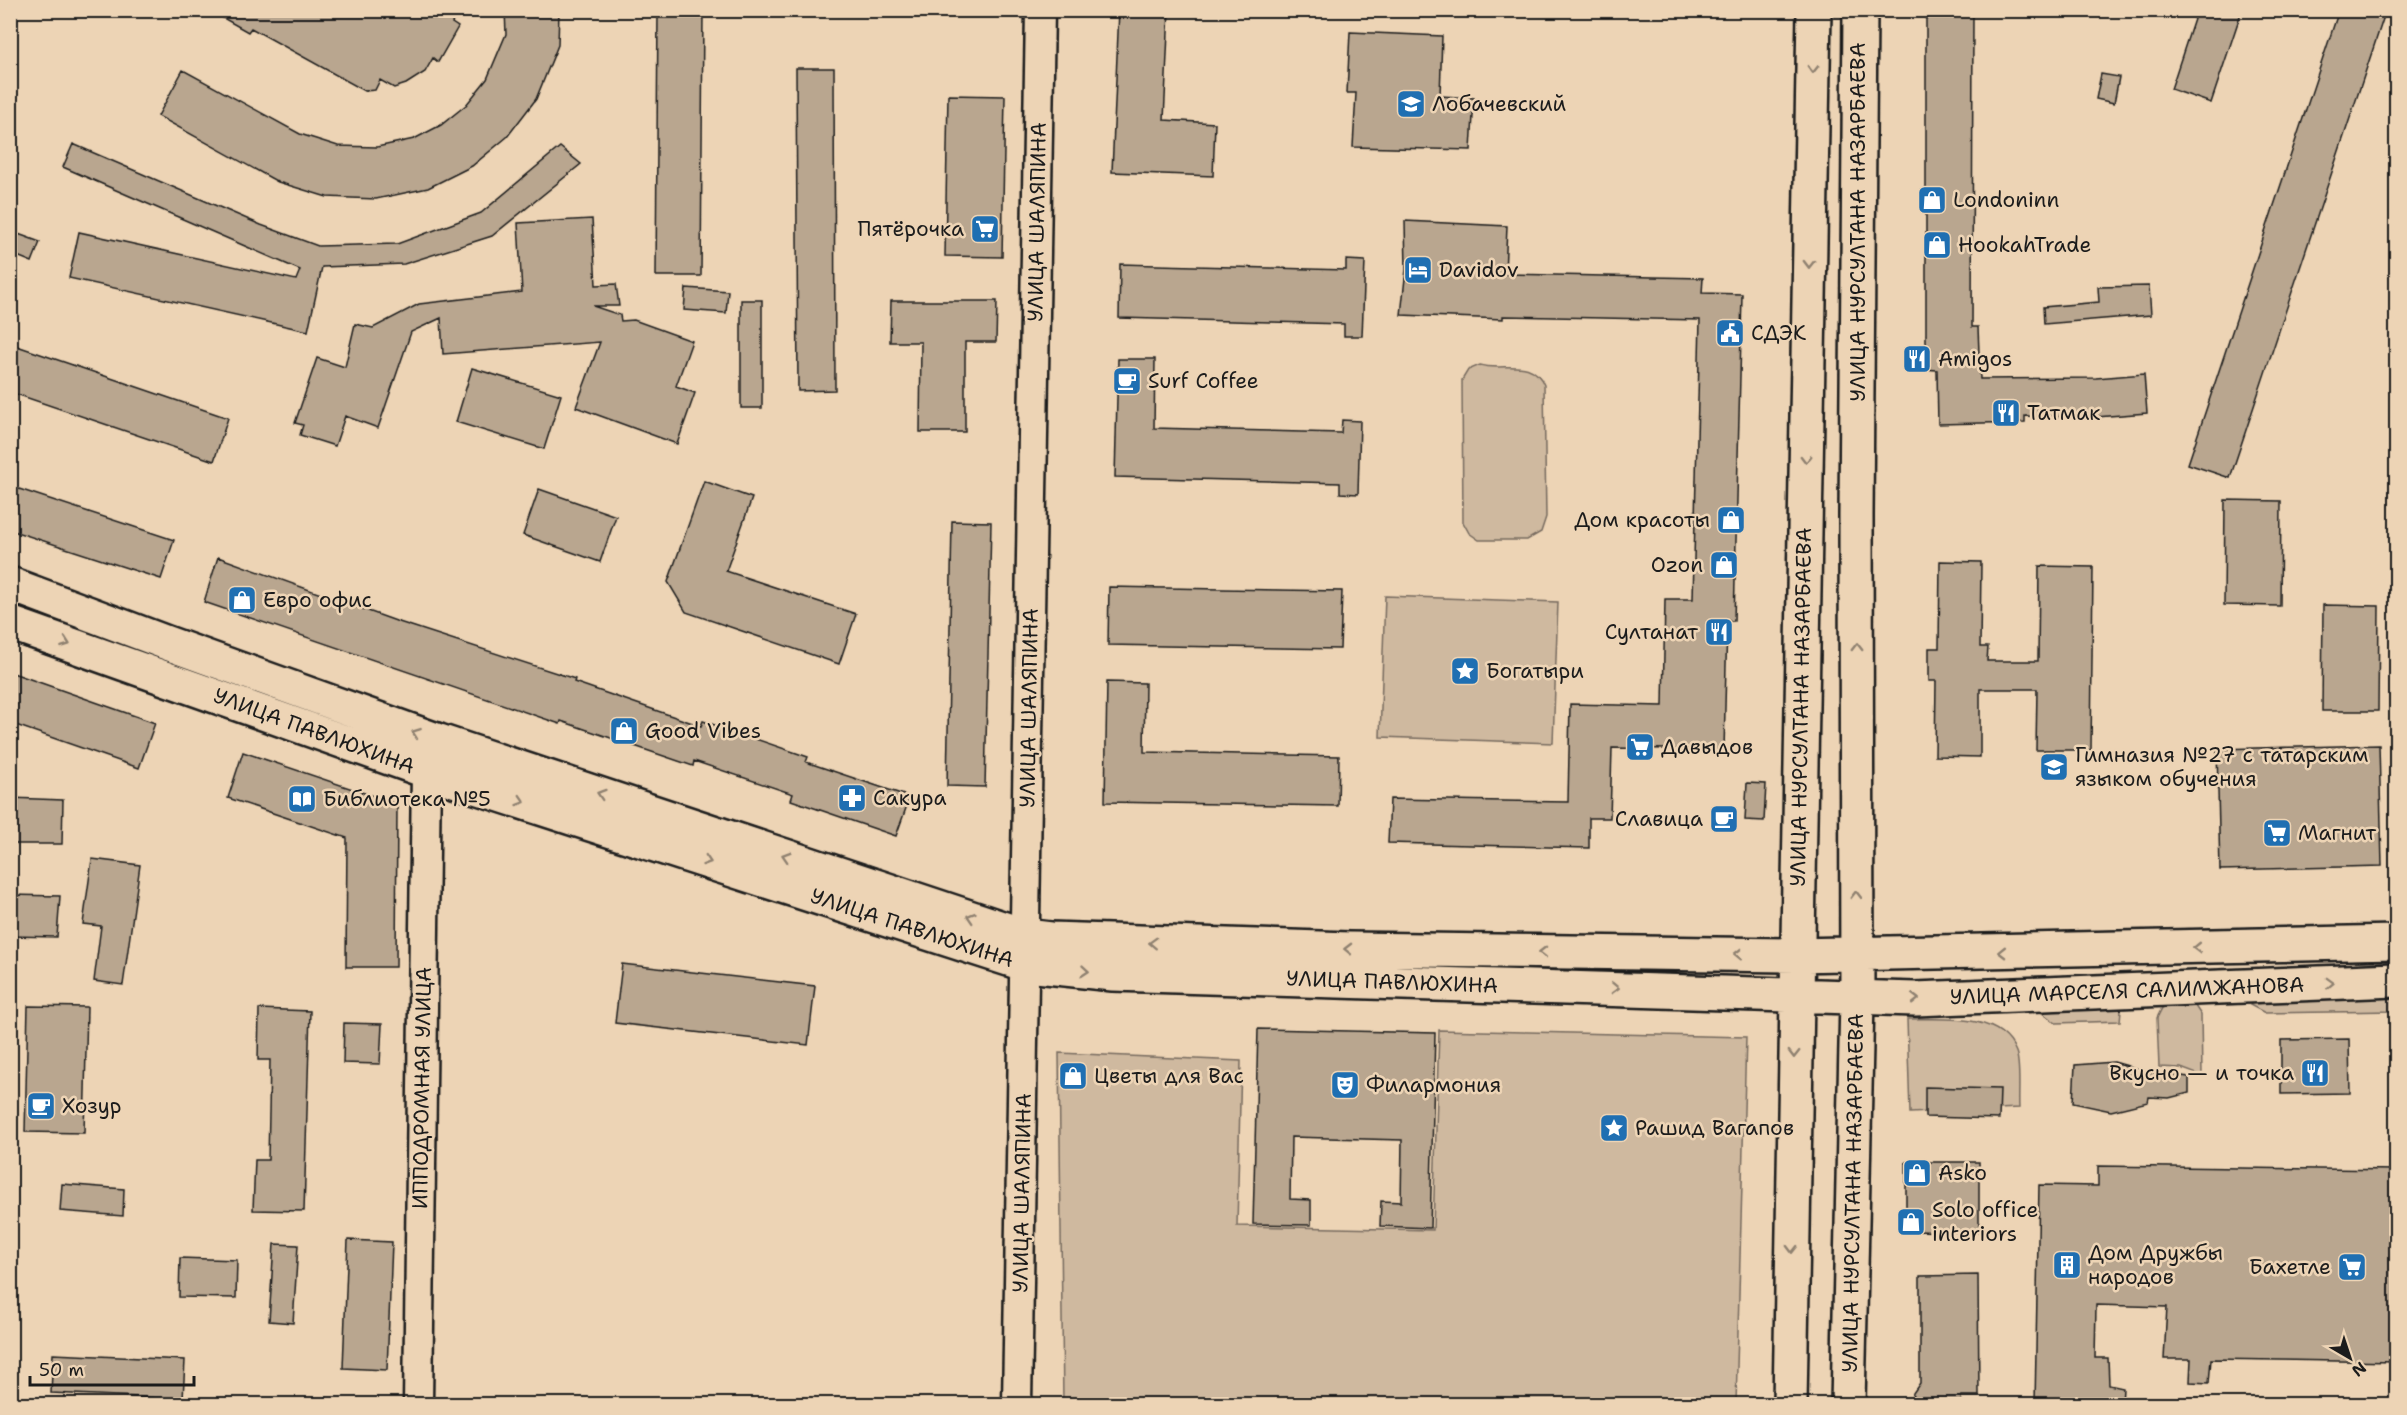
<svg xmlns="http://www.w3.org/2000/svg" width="2407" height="1415" viewBox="0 0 2407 1415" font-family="'Shantell Sans',sans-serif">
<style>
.green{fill:#cfb99f;stroke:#766a5e;stroke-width:1.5}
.building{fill:#b9a68f;stroke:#1c1c1c;stroke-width:1.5}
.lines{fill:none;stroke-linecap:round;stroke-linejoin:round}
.minor-casing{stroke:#1c1c1c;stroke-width:33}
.major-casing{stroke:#1c1c1c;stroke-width:38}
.minor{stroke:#edd4b5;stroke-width:28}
.major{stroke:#edd4b5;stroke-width:33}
.oneway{stroke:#8f8170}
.labels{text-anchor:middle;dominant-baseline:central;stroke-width:5;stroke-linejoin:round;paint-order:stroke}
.poi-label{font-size:21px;fill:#1c1c1c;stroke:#edd4b5;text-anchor:start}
.street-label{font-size:21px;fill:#1c1c1c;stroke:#edd4b5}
</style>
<rect width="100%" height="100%" fill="#edd4b5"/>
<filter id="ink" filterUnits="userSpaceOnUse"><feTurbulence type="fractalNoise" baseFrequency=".0167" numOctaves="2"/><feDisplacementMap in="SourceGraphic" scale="12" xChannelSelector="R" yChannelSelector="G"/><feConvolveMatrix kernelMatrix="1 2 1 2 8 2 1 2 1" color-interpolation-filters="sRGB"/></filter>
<g filter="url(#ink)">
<path class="green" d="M1480 365C1503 372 1532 356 1544 385L1546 517 1541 532 1527 540H1479L1469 533 1463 522 1462 380 1468 370Z
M1385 596 1558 602 1553 743 1380 737Z
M2396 983V1011L2265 1013 2250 1005 2260 995Z
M2112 1003 2121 1010 2120 1021 2056 1023 2031 1005Z
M2193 1003 2201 1015 2202 1076 2181 1068 2159 1067 2157 1018 2163 1006Z
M1907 1019C1941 1019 2001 1012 2016 1052 2021 1065 2018 1094 2019 1108L1910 1113Z
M1439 1030 1746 1037 1736 1404H1063L1059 1053 1241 1061 1237 1226 1433 1230Z"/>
<path class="building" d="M209 10H459L452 23 458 27 438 62 433 58 425 72 406 84 394 88 380 80 375 90 365 91 251 28 248 32Z
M505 10H559L558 45 536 99 507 137 472 166 428 188 376 199 327 197 278 182 158 116 183 70 300 134 338 146 377 147 414 139 441 125 466 105 487 79 506 34Z
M658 10H703L701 276H656Z
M1119 10H1169L1164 120 1215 123 1213 176 1112 172Z
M1926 10H1973L1972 327H1978L1980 379 2096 378 2144 374 2147 413 2096 417 2025 416V422L1938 424 1937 370 1910 368 1911 350 1926 351Z
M2197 10H2242L2211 103 2171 89Z
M2339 10H2386L2230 478 2188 464Z
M1350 32 1442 36 1440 96 1474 98 1471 150 1353 147 1356 93H1347Z
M796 68H834L835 390 798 391Z
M2101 74 2119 77 2114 103 2096 99Z
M948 95 1005 96 1002 257 945 256Z
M73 144 261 225 318 246 397 244 481 213 560 147 581 164 492 236 404 264 322 267 308 331 69 278 79 232 296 280 300 270 63 167Z
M592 219 596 285 616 284 619 306H593L620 315 621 321 634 320 692 341 676 386 695 393 677 444 576 407 600 342 443 354 441 318 411 332 378 428 345 416 335 446 300 435 303 425 295 423 317 358 345 367 355 324 373 328 419 304 522 292 518 223Z
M1405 221 1507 226 1505 274 1703 278 1702 293 1742 294 1734 621H1727L1724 750 1612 748 1610 818H1589V848L1388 843 1390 799 1568 802 1570 704 1663 706 1665 599H1693L1700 320 1503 316V319L1401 315 1406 269Z
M10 231 40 242 32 262 10 253Z
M1346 260 1365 261 1362 336H1344V324L1119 318 1120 264 1346 270Z
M2149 286 2151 315 2044 324 2043 307 2099 302 2098 287Z
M686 288 728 291 726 313 684 310Z
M741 300H762V408H741Z
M891 301H997L996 342H965V432H920L921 342H890Z
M17 346 228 418 214 461 10 392V365Z
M1118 359H1155L1154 428 1341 433 1342 420 1360 421 1358 494 1340 493V483L1115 477Z
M472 368 561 395 544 449 456 422Z
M704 481 752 498 726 571 856 614 839 664 686 612 668 582Z
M10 486 174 540 161 579 10 530Z
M539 489 616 516 600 562 523 535Z
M2225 500 2281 501 2280 606 2224 605Z
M952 521 991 522 985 787 947 786Z
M218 557 396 621 575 679 574 682 701 726 703 721 808 757 806 762 910 797 896 836 791 800 793 794 694 761 693 766 561 721 560 724 204 602Z
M1940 561 1981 562 1980 647H1988L1987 661H2038L2039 566 2093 567 2091 750H2036L2037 689H1980V757L1935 756 1936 681H1929V648H1939Z
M1109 587 1342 591 1340 649 1108 645Z
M2323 605 2379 606 2378 711H2322Z
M10 672 155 723 139 768 10 723Z
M1107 682 1145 683 1144 752 1339 756 1338 806 1105 802Z
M2379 745 2382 866 2220 870 2217 749Z
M243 752 397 804 396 967H346L347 838 228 798Z
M1747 783 1766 784 1764 821 1745 820Z
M10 798 63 800 62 844H10Z
M92 859 140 865 123 985 94 981 101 926 83 924Z
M10 895 60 896 57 937 10 936Z
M622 964 815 986 808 1045 615 1023Z
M28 1006 87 1007 84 1133 25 1132Z
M259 1009 310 1011 304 1211 253 1210 255 1160H268L269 1113 270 1060H258Z
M344 1023 382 1024 380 1064 343 1063Z
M1258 1029 1435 1033 1430 1228 1380 1226 1381 1201 1401 1202 1402 1140 1291 1137 1290 1199 1311 1200V1225L1253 1224Z
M2349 1039 2350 1093 2281 1094V1040Z
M2114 1062 2149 1072 2189 1077V1093L2169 1098 2149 1097 2148 1102 2111 1111 2073 1103 2075 1065Z
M1925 1087 2000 1089 1999 1119 1925 1117Z
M1906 1162H1979V1232L1906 1231Z
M2098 1166 2397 1170V1362L2211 1359 2209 1383 2190 1382 2191 1359H2164L2167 1307 2096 1305 2095 1358H2108L2109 1385 2123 1388 2122 1404H2035L2039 1185 2098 1186Z
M62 1184 124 1189 123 1216 60 1211Z
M348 1240 392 1242 387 1370 343 1368Z
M274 1244 298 1245 293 1323 269 1321Z
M180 1258 237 1260 236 1298 179 1297Z
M1978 1275 1979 1396H1961L1962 1404H1911L1913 1393 1920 1383V1276Z
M53 1354 185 1360 183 1399 51 1393Z"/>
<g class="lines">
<g class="minor-casing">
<path id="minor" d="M418 1404 426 771
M1017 1404C1028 940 1032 475 1040 10"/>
</g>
<g class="major-casing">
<path id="major" d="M10 584 167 643 439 741 1026 936 1051 939 1349 949 1796 955 2396 942
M10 623 426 771 1027 965 1113 974 1915 999 2396 980
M1790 1404 1814 10
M1848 1404 1857 999 1856 515 1860 10"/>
</g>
<use href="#minor" class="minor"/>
<use href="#major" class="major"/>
</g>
<defs><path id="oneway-chevron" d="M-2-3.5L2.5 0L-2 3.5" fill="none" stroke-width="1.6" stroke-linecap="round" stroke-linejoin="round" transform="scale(1.5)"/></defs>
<g class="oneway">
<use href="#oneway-chevron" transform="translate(1813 69) rotate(91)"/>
<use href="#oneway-chevron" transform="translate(1809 264) rotate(91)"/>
<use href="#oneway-chevron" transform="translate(1806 459) rotate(91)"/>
<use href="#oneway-chevron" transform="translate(66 643) rotate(20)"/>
<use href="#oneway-chevron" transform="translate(1857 647) rotate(-90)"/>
<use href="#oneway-chevron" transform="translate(416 733) rotate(-160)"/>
<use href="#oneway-chevron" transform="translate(601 794) rotate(-162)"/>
<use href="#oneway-chevron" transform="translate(521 801) rotate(18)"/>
<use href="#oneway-chevron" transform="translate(786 856) rotate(-162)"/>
<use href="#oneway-chevron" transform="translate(707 861) rotate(18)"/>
<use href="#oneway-chevron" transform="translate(1856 895) rotate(-90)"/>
<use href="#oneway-chevron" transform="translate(971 917) rotate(-162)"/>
<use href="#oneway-chevron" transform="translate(1153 943) rotate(-178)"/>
<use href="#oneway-chevron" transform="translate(2197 948) rotate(179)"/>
<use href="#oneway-chevron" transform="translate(1348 949) rotate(-179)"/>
<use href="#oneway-chevron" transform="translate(1543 952) rotate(-179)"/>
<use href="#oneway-chevron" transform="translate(2002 952) rotate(179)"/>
<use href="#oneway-chevron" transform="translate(1738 954) rotate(-179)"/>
<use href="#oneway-chevron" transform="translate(1085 971) rotate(5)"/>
<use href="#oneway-chevron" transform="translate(2330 983) rotate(-2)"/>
<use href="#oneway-chevron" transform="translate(1615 988) rotate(2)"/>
<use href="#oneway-chevron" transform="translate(1915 999) rotate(-1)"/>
<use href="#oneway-chevron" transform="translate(1794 1054) rotate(91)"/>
<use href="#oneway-chevron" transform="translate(1792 1249) rotate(91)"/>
</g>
</g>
<defs>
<g id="school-square" transform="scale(1.5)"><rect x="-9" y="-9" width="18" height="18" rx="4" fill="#1f6fb2" stroke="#edd4b5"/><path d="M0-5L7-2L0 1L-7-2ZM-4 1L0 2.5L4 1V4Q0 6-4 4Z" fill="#fff"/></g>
<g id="shop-square" transform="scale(1.5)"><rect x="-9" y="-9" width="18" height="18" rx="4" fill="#1f6fb2" stroke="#edd4b5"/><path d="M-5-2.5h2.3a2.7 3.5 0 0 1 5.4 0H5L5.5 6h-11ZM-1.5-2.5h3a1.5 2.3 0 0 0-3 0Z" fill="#fff"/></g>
<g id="supermarket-square" transform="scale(1.5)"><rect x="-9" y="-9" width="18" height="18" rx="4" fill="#1f6fb2" stroke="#edd4b5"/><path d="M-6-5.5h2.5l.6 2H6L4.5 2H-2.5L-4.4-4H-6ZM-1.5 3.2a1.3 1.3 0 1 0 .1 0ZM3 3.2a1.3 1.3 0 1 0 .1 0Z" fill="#fff"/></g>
<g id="hotel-square" transform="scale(1.5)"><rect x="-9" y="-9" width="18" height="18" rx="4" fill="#1f6fb2" stroke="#edd4b5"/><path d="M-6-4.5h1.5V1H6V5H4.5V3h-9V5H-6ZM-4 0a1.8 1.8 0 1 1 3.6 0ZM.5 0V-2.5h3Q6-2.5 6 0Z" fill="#fff"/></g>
<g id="civic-square" transform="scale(1.5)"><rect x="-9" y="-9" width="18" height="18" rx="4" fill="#1f6fb2" stroke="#edd4b5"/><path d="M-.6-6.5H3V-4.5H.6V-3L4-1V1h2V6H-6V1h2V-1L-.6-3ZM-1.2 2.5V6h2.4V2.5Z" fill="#fff"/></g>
<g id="restaurant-square" transform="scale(1.5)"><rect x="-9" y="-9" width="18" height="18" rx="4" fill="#1f6fb2" stroke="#edd4b5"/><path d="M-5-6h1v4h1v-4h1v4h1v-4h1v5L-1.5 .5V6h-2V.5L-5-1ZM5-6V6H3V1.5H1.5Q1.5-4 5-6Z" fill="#fff"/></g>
<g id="cafe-square" transform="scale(1.5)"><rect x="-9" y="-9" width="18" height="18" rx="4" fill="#1f6fb2" stroke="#edd4b5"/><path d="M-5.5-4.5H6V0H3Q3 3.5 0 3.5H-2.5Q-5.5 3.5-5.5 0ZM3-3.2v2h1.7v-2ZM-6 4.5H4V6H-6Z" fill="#fff"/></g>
<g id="sight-square" transform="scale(1.5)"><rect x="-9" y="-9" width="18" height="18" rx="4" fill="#1f6fb2" stroke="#edd4b5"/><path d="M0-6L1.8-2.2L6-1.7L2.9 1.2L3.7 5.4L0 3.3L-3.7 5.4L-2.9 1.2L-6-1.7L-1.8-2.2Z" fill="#fff"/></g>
<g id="pharmacy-square" transform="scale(1.5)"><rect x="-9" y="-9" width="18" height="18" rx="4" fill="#1f6fb2" stroke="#edd4b5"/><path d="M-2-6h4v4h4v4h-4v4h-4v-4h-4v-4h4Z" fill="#fff"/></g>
<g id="library-square" transform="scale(1.5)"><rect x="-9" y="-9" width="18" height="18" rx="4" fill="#1f6fb2" stroke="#edd4b5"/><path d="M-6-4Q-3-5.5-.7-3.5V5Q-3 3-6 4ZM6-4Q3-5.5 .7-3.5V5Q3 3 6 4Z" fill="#fff"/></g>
<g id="theatre-square" transform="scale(1.5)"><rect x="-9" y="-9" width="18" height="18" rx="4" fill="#1f6fb2" stroke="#edd4b5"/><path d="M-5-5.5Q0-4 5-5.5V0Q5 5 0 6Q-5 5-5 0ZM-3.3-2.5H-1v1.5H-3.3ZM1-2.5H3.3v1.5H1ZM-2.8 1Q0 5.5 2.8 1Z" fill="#fff"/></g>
<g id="building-square" transform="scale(1.5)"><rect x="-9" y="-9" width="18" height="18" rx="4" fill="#1f6fb2" stroke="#edd4b5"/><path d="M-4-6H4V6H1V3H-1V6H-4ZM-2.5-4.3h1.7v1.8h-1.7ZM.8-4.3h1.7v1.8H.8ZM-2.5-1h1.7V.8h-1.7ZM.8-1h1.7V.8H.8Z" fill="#fff"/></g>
</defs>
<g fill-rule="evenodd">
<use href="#school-square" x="1411" y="104"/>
<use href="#shop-square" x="1932" y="200"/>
<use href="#supermarket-square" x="985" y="229"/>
<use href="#shop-square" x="1937" y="245"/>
<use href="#hotel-square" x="1418" y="270"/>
<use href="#civic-square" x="1730" y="333"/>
<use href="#restaurant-square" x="1917" y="359"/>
<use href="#cafe-square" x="1127" y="381"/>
<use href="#restaurant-square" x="2006" y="413"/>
<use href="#shop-square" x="1731" y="520"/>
<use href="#shop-square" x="1724" y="565"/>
<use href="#shop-square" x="242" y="600"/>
<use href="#restaurant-square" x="1719" y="632"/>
<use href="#sight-square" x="1465" y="671"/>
<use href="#shop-square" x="624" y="731"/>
<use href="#supermarket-square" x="1640" y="747"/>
<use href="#school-square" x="2054" y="767"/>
<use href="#pharmacy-square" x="852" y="798"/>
<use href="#library-square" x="302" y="799"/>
<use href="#cafe-square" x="1724" y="819"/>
<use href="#supermarket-square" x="2277" y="833"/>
<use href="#restaurant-square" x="2315" y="1073"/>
<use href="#shop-square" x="1073" y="1076"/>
<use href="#theatre-square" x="1345" y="1085"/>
<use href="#cafe-square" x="41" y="1106"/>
<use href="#sight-square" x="1614" y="1128"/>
<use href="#shop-square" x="1917" y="1173"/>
<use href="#shop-square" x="1911" y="1222"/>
<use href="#building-square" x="2067" y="1265"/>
<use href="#supermarket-square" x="2352" y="1267"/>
</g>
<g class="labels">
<g class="poi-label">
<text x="1432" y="104">Лобачевский</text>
<text x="1953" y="200">Londoninn</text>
<text x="964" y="229" text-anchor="end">Пятёрочка</text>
<text x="1958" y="245">HookahTrade</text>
<text x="1439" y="270">Davidov</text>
<text x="1751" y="333">СДЭК</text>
<text x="1938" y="359">Amigos</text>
<text x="1148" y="381">Surf Coffee</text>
<text x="2027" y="413">Татмак</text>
<text x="1710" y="520" text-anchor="end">Дом красоты</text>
<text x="1703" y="565" text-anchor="end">Ozon</text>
<text x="263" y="600">Евро офис</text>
<text x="1698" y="632" text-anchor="end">Султанат</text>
<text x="1486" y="671">Богатыри</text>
<text x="645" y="731">Good Vibes</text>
<text x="1661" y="747">Давыдов</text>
<text x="2075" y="755">Гимназия №27 с татарским<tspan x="2075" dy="24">языком обучения</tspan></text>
<text x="873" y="798">Сакура</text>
<text x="323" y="799">Библиотека №5</text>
<text x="1703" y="819" text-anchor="end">Славица</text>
<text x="2298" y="833">Магнит</text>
<text x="2294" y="1073" text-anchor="end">Вкусно — и точка</text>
<text x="1094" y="1076">Цветы для Вас</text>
<text x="1366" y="1085">Филармония</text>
<text x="62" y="1106">Хозур</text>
<text x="1635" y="1128">Рашид Вагапов</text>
<text x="1938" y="1173">Asko</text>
<text x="1932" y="1210">Solo office<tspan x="1932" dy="24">interiors</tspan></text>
<text x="2088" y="1253">Дом Дружбы<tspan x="2088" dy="24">народов</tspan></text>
<text x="2331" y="1267" text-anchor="end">Бахетле</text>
</g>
<g class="street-label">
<text transform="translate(1037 222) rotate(-89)">УЛИЦА ШАЛЯПИНА</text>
<text transform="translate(1858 222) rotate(-90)">УЛИЦА НУРСУЛТАНА НАЗАРБАЕВА</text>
<text transform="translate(1801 707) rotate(-89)">УЛИЦА НУРСУЛТАНА НАЗАРБАЕВА</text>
<text transform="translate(1029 708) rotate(-89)">УЛИЦА ШАЛЯПИНА</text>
<text transform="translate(314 731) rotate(20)">УЛИЦА ПАВЛЮХИНА</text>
<text transform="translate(912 928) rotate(18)">УЛИЦА ПАВЛЮХИНА</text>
<text transform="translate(1392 982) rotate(2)">УЛИЦА ПАВЛЮХИНА</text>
<text transform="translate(2127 991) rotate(-2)">УЛИЦА МАРСЕЛЯ САЛИМЖАНОВА</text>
<text transform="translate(422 1088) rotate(-89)">ИППОДРОМНАЯ УЛИЦА</text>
<text transform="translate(1022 1193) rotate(-89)">УЛИЦА ШАЛЯПИНА</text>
<text transform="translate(1853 1193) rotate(-89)">УЛИЦА НУРСУЛТАНА НАЗАРБАЕВА</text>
</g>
</g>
<rect width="2407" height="1415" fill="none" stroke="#edd4b5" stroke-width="36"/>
<rect x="18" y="18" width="2371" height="1379" fill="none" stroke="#1c1c1c" stroke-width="2" filter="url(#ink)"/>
<g transform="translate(2350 1358) rotate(141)" stroke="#edd4b5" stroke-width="4.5" paint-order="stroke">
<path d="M0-4.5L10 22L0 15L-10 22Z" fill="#1c1c1c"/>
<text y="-9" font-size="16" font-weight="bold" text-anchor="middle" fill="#1c1c1c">N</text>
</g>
<path d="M30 1376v9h164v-9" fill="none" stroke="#1c1c1c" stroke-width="3"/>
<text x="39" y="1376" font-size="18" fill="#1c1c1c" stroke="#edd4b5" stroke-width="4.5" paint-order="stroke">50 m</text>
</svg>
